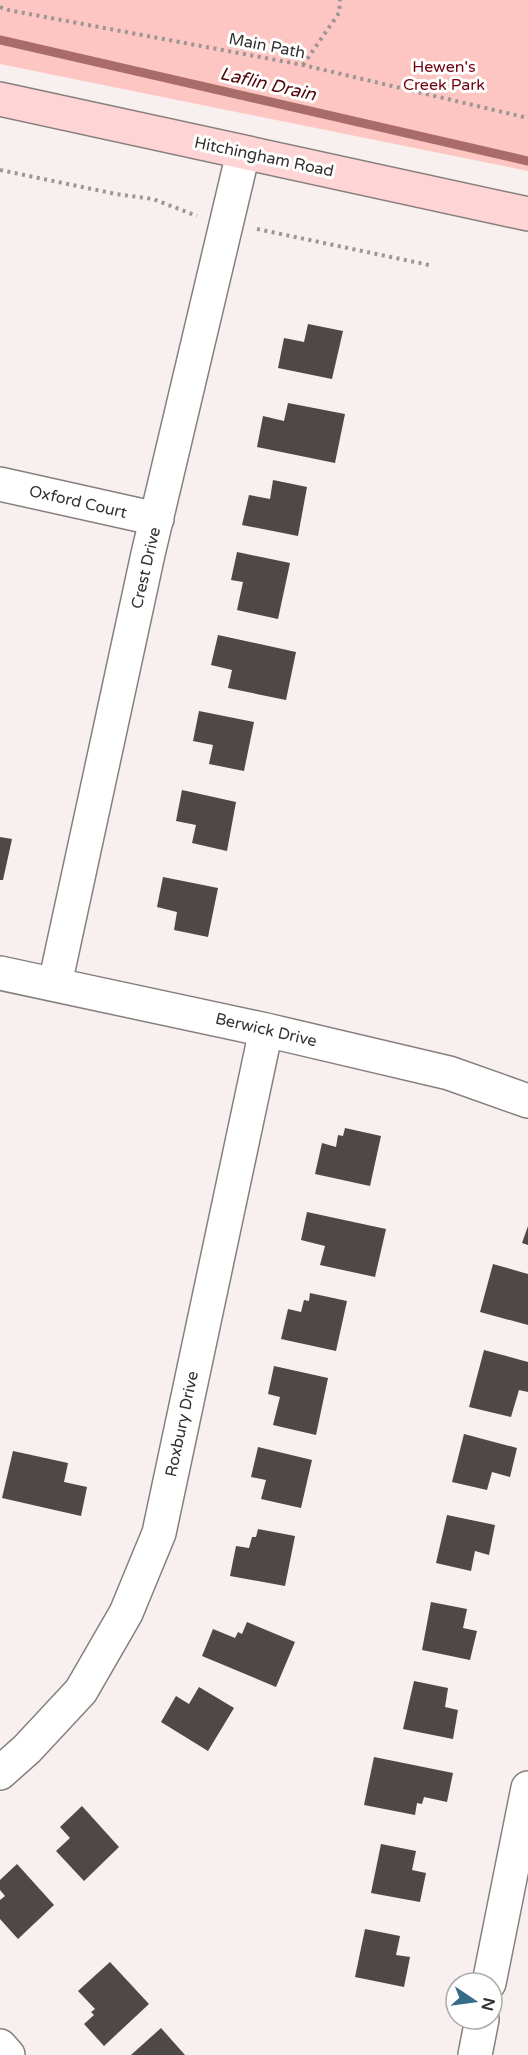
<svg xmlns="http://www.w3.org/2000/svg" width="528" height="2055" viewBox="0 0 528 2055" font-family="'Varela Round',sans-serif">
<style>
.green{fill:#fdc6c2}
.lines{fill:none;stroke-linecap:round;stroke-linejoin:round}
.stream{stroke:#a96c68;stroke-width:9}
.building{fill:#4f4848}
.street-casing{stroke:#867f7e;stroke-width:36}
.secondary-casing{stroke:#867f7e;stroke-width:36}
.path{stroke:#9b9594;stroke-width:4;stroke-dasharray:3 4.5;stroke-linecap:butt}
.street{stroke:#fff;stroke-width:33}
.secondary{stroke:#fed4d4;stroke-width:33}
.labels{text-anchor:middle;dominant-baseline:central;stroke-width:6;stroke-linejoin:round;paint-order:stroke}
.street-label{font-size:16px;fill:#33302f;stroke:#fff}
.park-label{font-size:16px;fill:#6f0312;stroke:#fff}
.water-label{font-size:18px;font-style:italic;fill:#54050d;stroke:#fff}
</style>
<rect width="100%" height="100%" fill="#f8efef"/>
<path class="green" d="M0 0H528V171L0 64Z"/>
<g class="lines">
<path class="stream" d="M0 40 528 161"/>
</g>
<path class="building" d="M308 324 343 331 332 379 278 368 284 338 304 342Z
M288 403 345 414 335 463 257 447 263 416 284 421Z
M273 480 307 487 298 536 242 525 249 495 270 499Z
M237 552 290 563 278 619 237 610 243 582 231 580Z
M218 635 296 652 286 700 228 688 232 670 211 665Z
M199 711 254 722 244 771 209 764 213 745 193 741Z
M182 790 236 802 227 851 192 843 196 825 176 821Z
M0 837 12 839 3 880H0Z
M163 877 218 888 208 937 174 930 177 912 157 907Z
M345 1128 381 1136 370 1186 315 1174 322 1143 336 1147 338 1135 343 1136Z
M307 1212 386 1229 375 1277 320 1265 325 1246 301 1240Z
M528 1226V1245L522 1243Z
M493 1264 528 1274V1325L480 1312Z
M310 1293 347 1301 336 1351 281 1339 288 1309 301 1312 304 1300 309 1301Z
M484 1350 528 1362V1392L519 1390 511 1417 469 1407Z
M274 1366 328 1378 316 1435 273 1425 280 1397 268 1394Z
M464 1434 517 1448 510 1477 492 1472 487 1490 452 1482Z
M258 1447 312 1460 301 1508 261 1499 266 1480 251 1477Z
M13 1451 68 1463 64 1482 87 1487 81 1516 2 1498Z
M447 1515 495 1525 489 1555 475 1551 471 1571 436 1563Z
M258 1529 295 1536 285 1586 230 1576 236 1546 249 1548 252 1537H256Z
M431 1602 467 1609 463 1628 477 1631 470 1660 422 1650Z
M247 1622 295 1642 276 1687 202 1656 213 1629 235 1638 238 1632 242 1634Z
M414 1681 448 1688 445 1707 458 1710 453 1739 403 1729Z
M199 1687 234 1708 208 1751 161 1722 176 1696 189 1704Z
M374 1757 453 1773 447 1802 424 1797 422 1804 417 1803 415 1815 364 1805Z
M82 1806 119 1847 84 1881 56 1851 70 1838 60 1827Z
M381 1844 416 1851 412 1870 426 1873 420 1902 371 1893Z
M17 1864 54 1905 18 1939 0 1919V1900L5 1896 0 1890V1880Z
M365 1929 400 1936 396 1955 410 1957 404 1987 355 1977Z
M110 1962 149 2004 104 2046 84 2024 94 2015 91 2012 95 2009 78 1991Z
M161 2028 185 2055H131Z"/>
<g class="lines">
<g class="street-casing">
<path id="street" d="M0 484 157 519
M0 973 266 1030 449 1073 528 1101
M55 984 148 554 243 153
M0 1773 27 1749 81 1691 126 1613 159 1533 266 1030
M489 1983 528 1788
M0 2046 8 2055
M475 2055 482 2019"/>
</g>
<g class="secondary-casing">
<path id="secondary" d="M0 99 528 214"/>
</g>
<path class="path" d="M0 7 8 10 303 65 528 118
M303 65 339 13 340 0
M0 170 116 194 153 199 197 216
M257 229 429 265"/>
<use href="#street" class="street"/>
<use href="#secondary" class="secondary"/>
</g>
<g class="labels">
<g class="street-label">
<text transform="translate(267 46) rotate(11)">Main Path</text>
<text transform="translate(264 157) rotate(12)">Hitchingham Road</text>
<text transform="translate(78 502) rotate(13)">Oxford Court</text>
<text transform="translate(146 568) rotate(-77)">Crest Drive</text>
<text transform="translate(266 1030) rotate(13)">Berwick Drive</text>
<text transform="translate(182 1424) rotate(-78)">Roxbury Drive</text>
</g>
<g class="park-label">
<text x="444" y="67">Hewen's<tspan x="444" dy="18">Creek Park</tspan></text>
</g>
<g class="water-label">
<text transform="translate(268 84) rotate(13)">Laflin Drain</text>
</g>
</g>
<g transform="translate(474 2001) rotate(103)"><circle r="28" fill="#ffffff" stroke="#adacac" stroke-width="1.5"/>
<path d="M0-4.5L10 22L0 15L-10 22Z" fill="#356b87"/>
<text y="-9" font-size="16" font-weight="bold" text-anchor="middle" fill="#33302f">N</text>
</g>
</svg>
